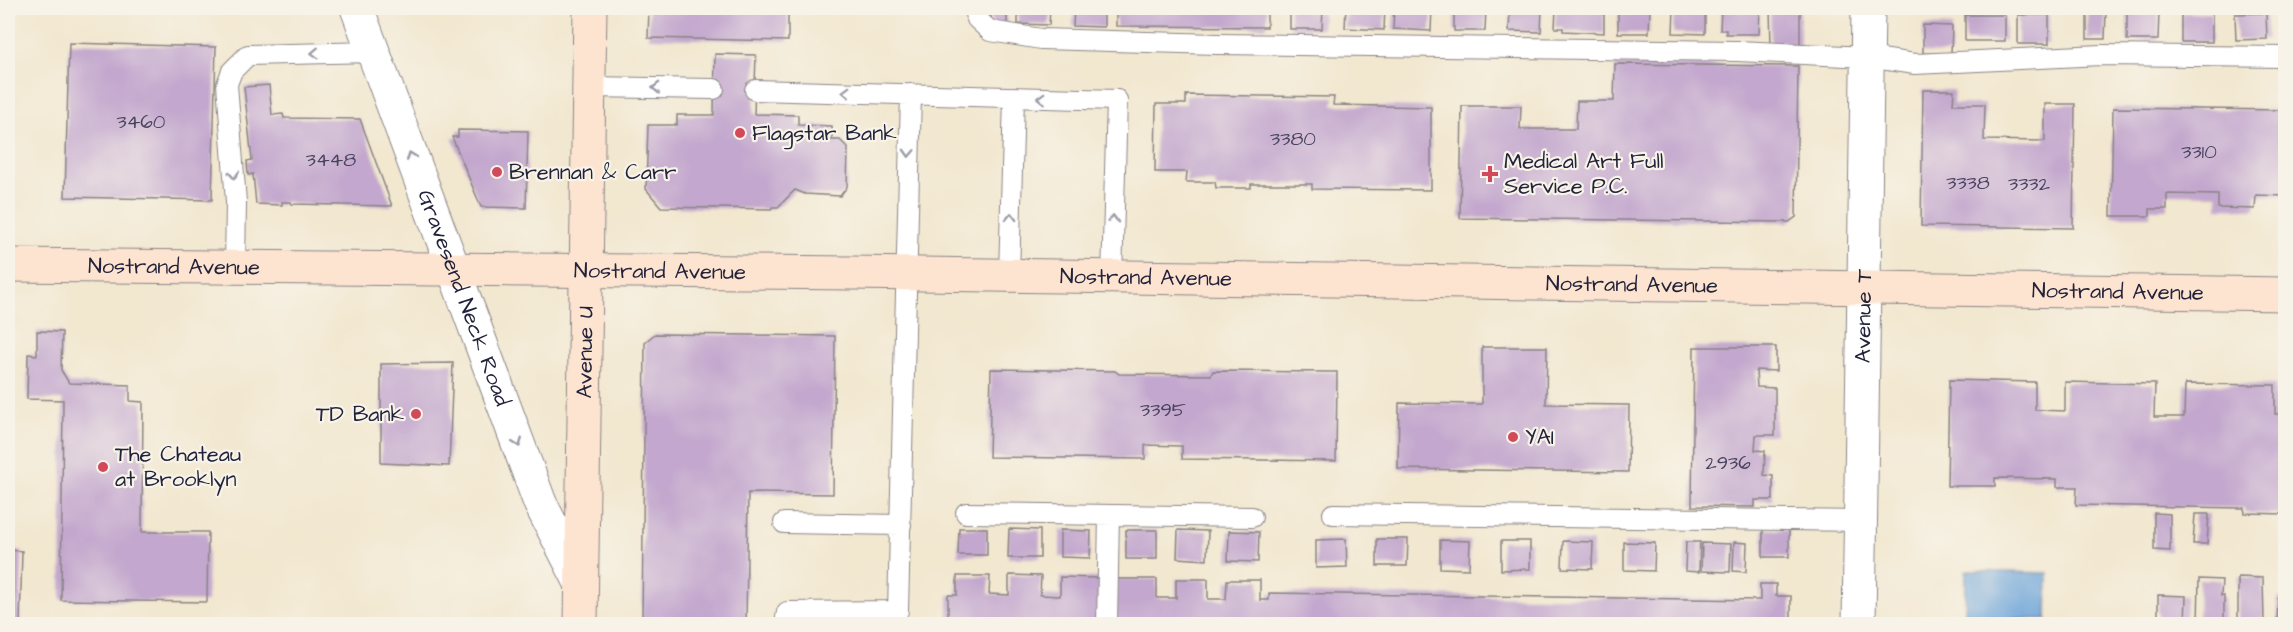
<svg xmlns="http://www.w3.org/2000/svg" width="2293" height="632" viewBox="0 0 2293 632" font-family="'Architects Daughter',sans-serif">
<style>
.water{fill:#6aa3d9;stroke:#46628a;stroke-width:1.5}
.building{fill:#c3a7ce}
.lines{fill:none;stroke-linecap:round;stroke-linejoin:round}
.service-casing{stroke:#8a8485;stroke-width:22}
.minor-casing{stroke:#8a8485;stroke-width:35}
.secondary-casing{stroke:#8a8485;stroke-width:35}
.service{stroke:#fff;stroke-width:20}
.minor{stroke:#fff;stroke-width:33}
.secondary{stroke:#fde4d1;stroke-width:33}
.oneway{stroke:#9c9ca7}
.poi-dot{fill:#d1495b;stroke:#f7f3e8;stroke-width:2}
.labels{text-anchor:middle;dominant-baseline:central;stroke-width:4.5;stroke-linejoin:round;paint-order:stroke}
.number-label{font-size:20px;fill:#4a4360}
.poi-label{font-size:22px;fill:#22223b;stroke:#f7f3e8;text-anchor:start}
.street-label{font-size:22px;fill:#22223b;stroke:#f7f3e8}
</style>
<rect width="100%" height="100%" fill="#f7f3e8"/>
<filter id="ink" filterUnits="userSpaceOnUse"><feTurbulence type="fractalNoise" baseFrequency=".0167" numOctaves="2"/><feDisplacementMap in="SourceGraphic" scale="12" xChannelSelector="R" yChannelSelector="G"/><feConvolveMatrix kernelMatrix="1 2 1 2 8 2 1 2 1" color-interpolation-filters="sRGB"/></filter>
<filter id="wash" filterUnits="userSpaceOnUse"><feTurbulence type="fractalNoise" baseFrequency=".008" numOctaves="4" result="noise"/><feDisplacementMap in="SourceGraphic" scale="24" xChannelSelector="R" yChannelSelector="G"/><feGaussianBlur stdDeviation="1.35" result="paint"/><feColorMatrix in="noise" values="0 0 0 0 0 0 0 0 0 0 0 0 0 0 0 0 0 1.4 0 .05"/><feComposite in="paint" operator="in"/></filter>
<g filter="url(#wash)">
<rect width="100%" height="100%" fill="#f2e7cf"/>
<path class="water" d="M1966 571 2048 573 2047 619 1965 618Z"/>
<g id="blocks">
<path class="building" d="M649 8H788V41L648 38Z
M991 8H1007V25H991Z
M1018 8H1050L1049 25 1018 24Z
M1074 8H1104V27L1073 26Z
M1116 8H1267V27L1116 26Z
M1290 8H1323L1322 29H1290Z
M1346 8H1385L1384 30 1345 28Z
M1394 8H1432L1431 31 1393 29Z
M1454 8H1486L1485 31H1454Z
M1510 8H1542L1541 32 1509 31Z
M1556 8H1604V33L1563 31V28H1555Z
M1618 8H1650L1649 33H1618Z
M1674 8H1705V34L1673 33Z
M1721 8H1760L1759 34H1726V30H1720Z
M1770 8H1800V47H1771Z
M2087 11H2106L2105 39H2087Z
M2127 11 2159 12 2158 40H2127Z
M2181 13H2212V42H2181Z
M2266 13 2267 39 2236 40 2235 14Z
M1965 15H2005V41H1965Z
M2018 15H2049V44H2018Z
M1923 25 1952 26 1951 54 1923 53Z
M69 43 216 47 212 200 65 197Z
M715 54 756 55 754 114 798 115V125L832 126V140H840L848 148 847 187 840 196 805 194 795 190 778 207H772V209L661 207 646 189 648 125H677V115H714Z
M1615 64 1798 66 1796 217 1789 222 1460 218 1462 106H1521L1520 129H1576L1577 101H1614Z
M269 85 272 115 283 114 284 118 360 119 392 206 292 204 291 202H282V205L256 204 253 174 248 175 247 161 252 160 244 87Z
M1923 90H1954L1953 104H1985L1984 140 2045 141V104H2075L2073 228 1921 226Z
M1186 95 1334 97 1333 105 1431 107V190L1312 189V184H1251V188H1216L1215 182H1186L1187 172H1155L1156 104H1186Z
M2113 108 2286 110V196L2256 195 2255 209 2218 208V195L2167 194V209H2150V216H2111Z
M458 130 528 131 526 208 481 207 452 137H458Z
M37 331 62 332 61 370 69 383 130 385V401L143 402 142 532H208L207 602 61 600 63 400 27 399 28 354 37 355Z
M655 334 835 336 833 494 748 493 746 624H642L645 342Z
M1482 347H1547L1546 404 1629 405 1628 472 1398 469 1399 403 1482 404Z
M1694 347H1776V371L1756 370 1757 387 1775 388V435H1756L1755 450 1765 451 1764 475 1773 476V500H1755V507L1692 506Z
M453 363 449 466 381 463V364Z
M991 369 1115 371 1119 374 1211 375 1213 371 1337 372 1336 461 1182 459V446L1145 445V459L989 457Z
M1949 380 2035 382V410L2065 411V382L2155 384 2154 417H2184L2185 384 2275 385V414H2286V514L2245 513 2244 508 2076 505 2077 487H2057V479L1995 478V486H1947Z
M2154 513 2170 514V551L2154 550Z
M2195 514H2209L2207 544H2193Z
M959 528H987V555H958Z
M1009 529 1040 530V558H1008Z
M1763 529 1789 530V557H1763Z
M1060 530 1091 531 1090 558 1060 557Z
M1126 530H1157V559H1126Z
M1178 530 1208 531 1207 560 1177 558Z
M1229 531 1259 532 1258 562 1228 561Z
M1346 539 1347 567 1316 568V540Z
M1377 539H1408L1407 566H1377Z
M1440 540 1470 541 1469 569 1440 568Z
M1501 541H1530V569L1501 570Z
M1563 541 1593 542 1592 569 1562 568Z
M1624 542 1655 543 1654 571 1624 570Z
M1686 542H1700L1699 572 1685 571Z
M1734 542 1747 543 1746 572 1733 571Z
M1702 543 1731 544 1730 572 1701 571Z
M8 550 22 551 20 624H8Z
M1009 575 1041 576 1040 595 1060 596V577L1100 578 1099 624H948V595H957V576H990L989 594 1009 595Z
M2238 577 2263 578 2264 624H2238Z
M1116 579H1157V598H1176V579H1208V599H1226L1227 580H1260V600H1269V593L1760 600V584H1776V596H1791V624H1115Z
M2199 579 2222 580 2221 596H2224V624H2198Z
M2158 595 2186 596 2185 624H2158Z
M2278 598H2286V624H2277Z"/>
</g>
</g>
<g filter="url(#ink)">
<use href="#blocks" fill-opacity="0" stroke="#8a8485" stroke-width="1.5"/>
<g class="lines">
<g class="service-casing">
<path id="service" d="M975 8 977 19 990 31 1041 39 1217 44 1737 51 1867 57 1915 64 2101 55 2286 57
M589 87 714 89
M755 90 1117 100 1112 278
M235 267 236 202 227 84 232 71 248 55 373 52
M1009 276 1014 97
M966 513 1252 517
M1333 514 1861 521
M784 523 901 525
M785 624 787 612 898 611 911 94
M1107 624 1109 515"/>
</g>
<g class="minor-casing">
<g id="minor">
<path id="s1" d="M357 8 540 503 581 583"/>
<path id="s2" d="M1859 624 1868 8"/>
</g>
</g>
<g class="secondary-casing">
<g id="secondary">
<path id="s3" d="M8 265 852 273 2286 294"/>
<path id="s4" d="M581 624 590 8"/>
</g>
</g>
<use href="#service" class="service"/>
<use href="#minor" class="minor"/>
<use href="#secondary" class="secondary"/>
</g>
<defs><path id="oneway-chevron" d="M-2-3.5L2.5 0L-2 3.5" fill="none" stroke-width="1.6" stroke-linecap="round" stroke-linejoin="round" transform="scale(1.5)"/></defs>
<g class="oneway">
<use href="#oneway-chevron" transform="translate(315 53) rotate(178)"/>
<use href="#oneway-chevron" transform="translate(656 88) rotate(-179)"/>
<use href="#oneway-chevron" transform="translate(846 92) rotate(-178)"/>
<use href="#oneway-chevron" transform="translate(1041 98) rotate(-178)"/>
<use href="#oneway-chevron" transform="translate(909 153) rotate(92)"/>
<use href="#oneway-chevron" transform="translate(411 156) rotate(-110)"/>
<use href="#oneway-chevron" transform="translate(234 175) rotate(86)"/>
<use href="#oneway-chevron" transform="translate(1011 217) rotate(-89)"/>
<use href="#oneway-chevron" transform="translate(1113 219) rotate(-88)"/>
<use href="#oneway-chevron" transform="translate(518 443) rotate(70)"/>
</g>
</g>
<g class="poi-dot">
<circle cx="740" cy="133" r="6"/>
<circle cx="497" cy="172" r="6"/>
<path d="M1487 165h6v6h6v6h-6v6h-6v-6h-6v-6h6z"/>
<circle cx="416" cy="414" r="6"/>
<circle cx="1513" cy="437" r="6"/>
<circle cx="103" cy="467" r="6"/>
</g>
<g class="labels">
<g class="number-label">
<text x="141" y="122">3460</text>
<text x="1293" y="139">3380</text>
<text x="2199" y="152">3310</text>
<text x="331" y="160">3448</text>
<text x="1968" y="183">3338</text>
<text x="2029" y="184">3332</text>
<text x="1163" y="410">3395</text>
<text x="1728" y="463">2936</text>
</g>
<g class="poi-label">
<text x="752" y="133">Flagstar Bank</text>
<text x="1504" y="161">Medical Art Full<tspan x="1504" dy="25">Service P.C.</tspan></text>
<text x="509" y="172">Brennan &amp; Carr</text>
<text x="404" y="414" text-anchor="end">TD Bank</text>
<text x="1525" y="437">YAI</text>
<text x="115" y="454">The Chateau<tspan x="115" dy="25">at Brooklyn</tspan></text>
</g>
<g class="street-label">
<text stroke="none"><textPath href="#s3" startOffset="166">Nostrand Avenue</textPath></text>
<text stroke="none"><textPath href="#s3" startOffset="652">Nostrand Avenue</textPath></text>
<text stroke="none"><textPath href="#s3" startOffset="1138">Nostrand Avenue</textPath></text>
<text stroke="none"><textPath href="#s3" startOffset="1624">Nostrand Avenue</textPath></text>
<text stroke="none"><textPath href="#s3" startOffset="2110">Nostrand Avenue</textPath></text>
<text stroke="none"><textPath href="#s1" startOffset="309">Gravesend Neck Road</textPath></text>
<text stroke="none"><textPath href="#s2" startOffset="308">Avenue T</textPath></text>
<text stroke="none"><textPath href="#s4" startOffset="272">Avenue U</textPath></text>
</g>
</g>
<rect width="2293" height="632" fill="none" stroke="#f7f3e8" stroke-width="30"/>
</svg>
